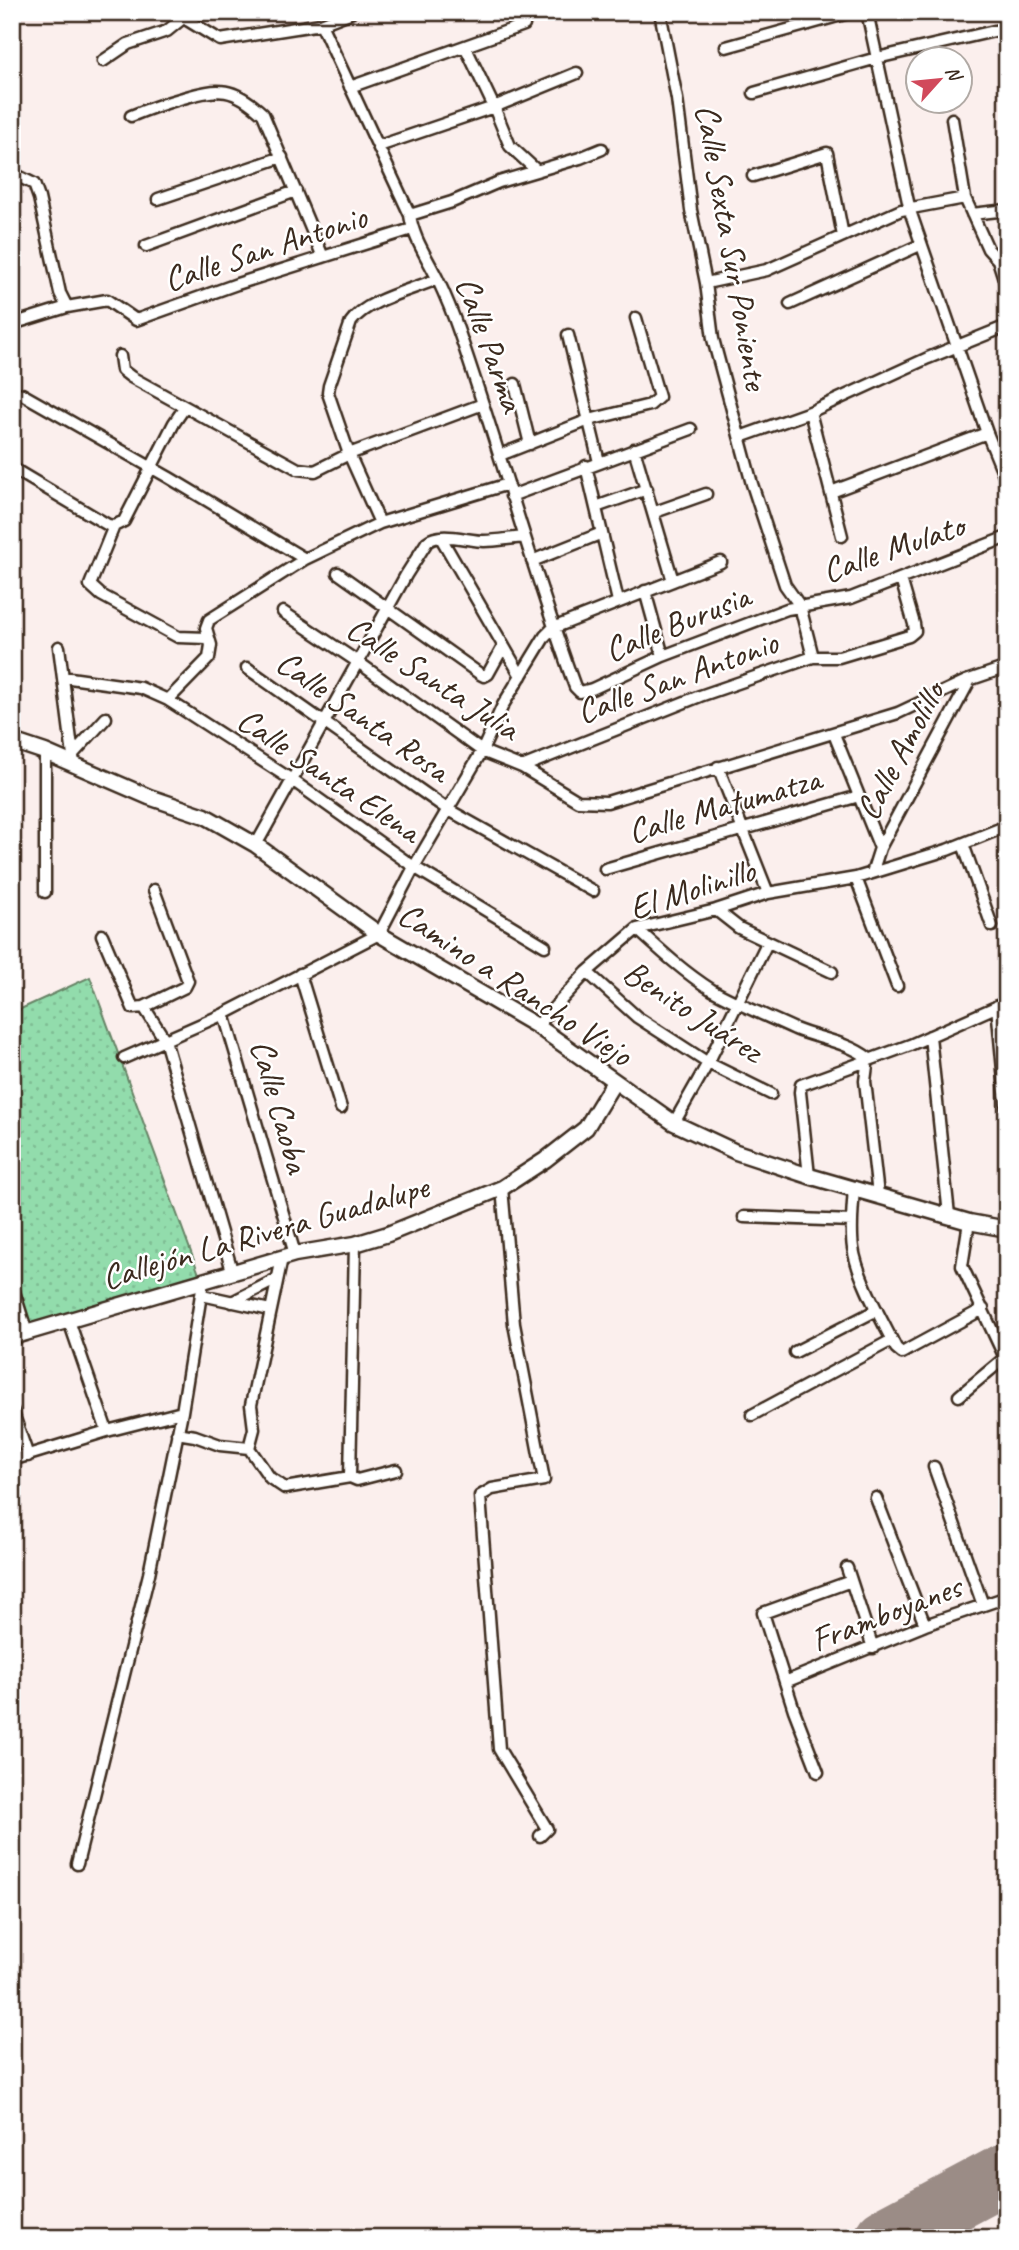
<svg xmlns="http://www.w3.org/2000/svg" width="1019" height="2250" viewBox="0 0 1019 2250" font-family="Caveat,sans-serif">
<style>
.grass{fill:url(#grass-dots);stroke:#668365;stroke-width:2}
.lines{fill:none;stroke-linecap:round;stroke-linejoin:round}
.taxiway{stroke:#9b8c86;stroke-width:24}
.runway{stroke:#9b8c86;stroke-width:61}
.street-casing{stroke:#3b2a1e;stroke-width:15}
.secondary-casing{stroke:#3b2a1e;stroke-width:19}
.street{stroke:#fff;stroke-width:10}
.secondary{stroke:#fff;stroke-width:14}
.labels{text-anchor:middle;dominant-baseline:central;stroke-width:5;stroke-linejoin:round;paint-order:stroke}
.street-label{font-size:35px;fill:#3b2a1e;stroke:#fff}
</style>
<defs>
<pattern id="grass-dots" width="8" height="8" patternUnits="userSpaceOnUse" patternTransform="scale(1.75)"><rect width="8" height="8" fill="#92dcac"/><path d="M2 2h.1M6 6h.1" fill="none" stroke="#7fbd94" stroke-width="1.8" stroke-linecap="round"/></pattern>
</defs>
<rect width="100%" height="100%" fill="#fbefed"/>
<filter id="ink" filterUnits="userSpaceOnUse"><feTurbulence type="fractalNoise" baseFrequency=".0143" numOctaves="2"/><feDisplacementMap in="SourceGraphic" scale="14" xChannelSelector="R" yChannelSelector="G"/><feConvolveMatrix kernelMatrix="1 2 1 2 8 2 1 2 1" color-interpolation-filters="sRGB"/></filter>
<g filter="url(#ink)">
<path class="grass" d="M90 977 199 1274 12 1330V1013Z"/>
<g class="lines">
<path class="taxiway" d="M934 2238 943 2207"/>
<path class="runway" d="M885 2238 1007 2173"/>
<g class="street-casing">
<path id="street" d="M174 12 220 40 321 24 352 12
M660 12 677 99 691 210 706 283 713 339 752 484 785 585 800 606 813 657
M867 12 910 211 987 433 1007 482
M868 16 887 12
M321 24 410 215C413 238 427 257 437 278 445 295 453 314 459 332 500 450 532 570 575 687L580 692 592 689 663 656 787 609 851 598 1007 537
M465 46 494 107 510 146 536 170
M726 47 852 12
M103 61 128 44 167 31 183 18
M350 87 524 25
M754 93 877 58 1003 29
M131 116C148 109 165 103 183 98 219 87 234 87 263 114L323 257
M952 119 965 198 988 249 998 260 1007 288
M379 146 494 107 577 73
M12 173 34 184 39 198 60 293 67 307
M753 176 827 153 843 236
M158 199 282 157
M972 214 1007 210
M410 215 452 202 499 182 580 158 602 149
M146 246 296 191
M706 283 767 270 901 210 965 198
M790 304 920 245
M12 324 67 307 107 300 136 320 237 284 412 229
M568 335 599 462
M120 356 122 370 131 377 298 469 315 471 349 454 483 404
M515 384 530 444
M12 392 22 394 168 477 305 559 380 523 508 484
M185 407 174 423 124 521 114 526 90 585 101 595 178 637 207 638
M810 412 842 536
M740 437 810 412 928 358 1007 326
M634 449 673 581
M500 455 589 420 650 405 659 397 636 318
M586 466 618 601
M12 468 108 525 114 526
M831 492 987 433
M511 496 691 429
M596 507 647 489
M655 512 706 494
M380 523 349 454 328 393 329 386 351 322C366 300 412 290 437 279
M441 538 521 676
M532 561 602 533
M338 573 480 674 484 676 488 674 503 647
M645 591 663 656
M283 612 358 662 482 751 522 767 578 801 607 802 898 713 966 681 1007 667
M59 647 74 764
M247 668 447 809 593 891
M63 677 141 688 168 700 292 780 414 867 545 946
M168 700 209 658 211 645 206 628 209 620 305 559
M834 734 880 848 872 873
M73 754 106 718
M522 767 700 696 813 657H839L909 636 915 631 914 624 901 579
M718 767 768 893
M963 844 992 926
M256 845 406 575 427 542C440 531 468 541 484 541 497 541 511 538 524 537
M880 848 970 680
M605 869 859 796
M856 878 897 986
M45 892V752
M716 910 739 928 832 972
M637 929C661 951 685 973 712 990 739 1005 767 1016 795 1029 819 1039 848 1042 868 1058
M102 935 133 1008 144 1007 185 987 188 981 154 890
M587 972 637 1017 708 1063 771 1094
M300 974 341 1108
M997 1006 1007 1113
M144 1007 165 1040 233 1274
M224 1014 295 1254
M537 1026 587 972 637 929 716 910 768 893 856 878 947 850 1007 826
M930 1036 949 1215
M124 1058 224 1014 379 934 414 867 482 751 503 705 545 636 553 628 721 562
M868 1058 865 1081 878 1195
M674 1123 708 1063 767 943
M809 1176 800 1092 801 1085 910 1045 1007 1002
M854 1187C853 1207 850 1228 853 1248 858 1279 882 1320 896 1348L902 1353 909 1349 983 1309
M502 1188 514 1324 544 1480 492 1489 480 1496 499 1749 547 1829 540 1836
M744 1217 852 1221
M969 1222 962 1266 1007 1362
M12 1285 27 1333
M202 1295 270 1310
M232 1302 277 1279
M69 1321 107 1431
M795 1352 877 1310
M959 1396 1007 1356
M12 1410 28 1456
M752 1415 892 1340
M177 1433 195 1436 220 1445 249 1448 270 1478 285 1488 350 1477 357 1480 396 1470
M249 1448 254 1429 251 1405 282 1258
M12 1460 107 1431 182 1412
M934 1467 983 1605
M350 1477 355 1244
M876 1498 925 1625
M847 1568 873 1648
M785 1682 925 1625 1007 1597
M818 1772 794 1710 763 1613 851 1581
M77 1864 149 1574 182 1412 203 1282"/>
</g>
<g class="secondary-casing">
<path id="secondary" d="M12 741 45 752 149 797 205 816 256 845 379 934 537 1026 674 1123 736 1152 809 1176 969 1222 1007 1229
M12 1337 295 1254 355 1244 388 1234 502 1188 545 1160 586 1128 614 1082"/>
</g>
<use href="#street" class="street"/>
<use href="#secondary" class="secondary"/>
</g>
</g>
<g class="labels">
<g class="street-label">
<text transform="translate(732 247) rotate(80)">Calle Sexta Sur Poniente</text>
<text transform="translate(265 248) rotate(-18)">Calle San Antonio</text>
<text transform="translate(490 344) rotate(70)">Calle Parma</text>
<text transform="translate(893 548) rotate(-19)">Calle Mulato</text>
<text transform="translate(677 623) rotate(-22)">Calle Burusia</text>
<text transform="translate(677 677) rotate(-20)">Calle San Antonio</text>
<text transform="translate(433 678) rotate(33)">Calle Santa Julia</text>
<text transform="translate(363 716) rotate(35)">Calle Santa Rosa</text>
<text transform="translate(900 751) rotate(-62)">Calle Amolillo</text>
<text transform="translate(329 775) rotate(34)">Calle Santa Elena</text>
<text transform="translate(724 805) rotate(-16)">Calle Matumatza</text>
<text transform="translate(692 889) rotate(-18)">El Molinillo</text>
<text transform="translate(515 984) rotate(33)">Camino a Rancho Viejo</text>
<text transform="translate(693 1011) rotate(33)">Benito Juárez</text>
<text transform="translate(280 1106) rotate(74)">Calle Caoba</text>
<text transform="translate(265 1232) rotate(-16)">Callejón La Rivera Guadalupe</text>
<text transform="translate(886 1613) rotate(-21)">Framboyanes</text>
</g>
</g>
<rect width="1019" height="2250" fill="none" stroke="#fff" stroke-width="42"/>
<rect x="21" y="21" width="977" height="2208" fill="none" stroke="#3b2a1e" stroke-width="2.5" filter="url(#ink)"/>
<g transform="translate(939 80) rotate(63)"><circle r="33" fill="#ffffff" stroke="#b1aaa5" stroke-width="2"/>
<path d="M0-5L12 26L0 18L-12 26Z" fill="#d1495b"/>
<text y="-10" font-size="19" font-weight="bold" text-anchor="middle" fill="#3b2a1e">N</text>
</g>
</svg>
